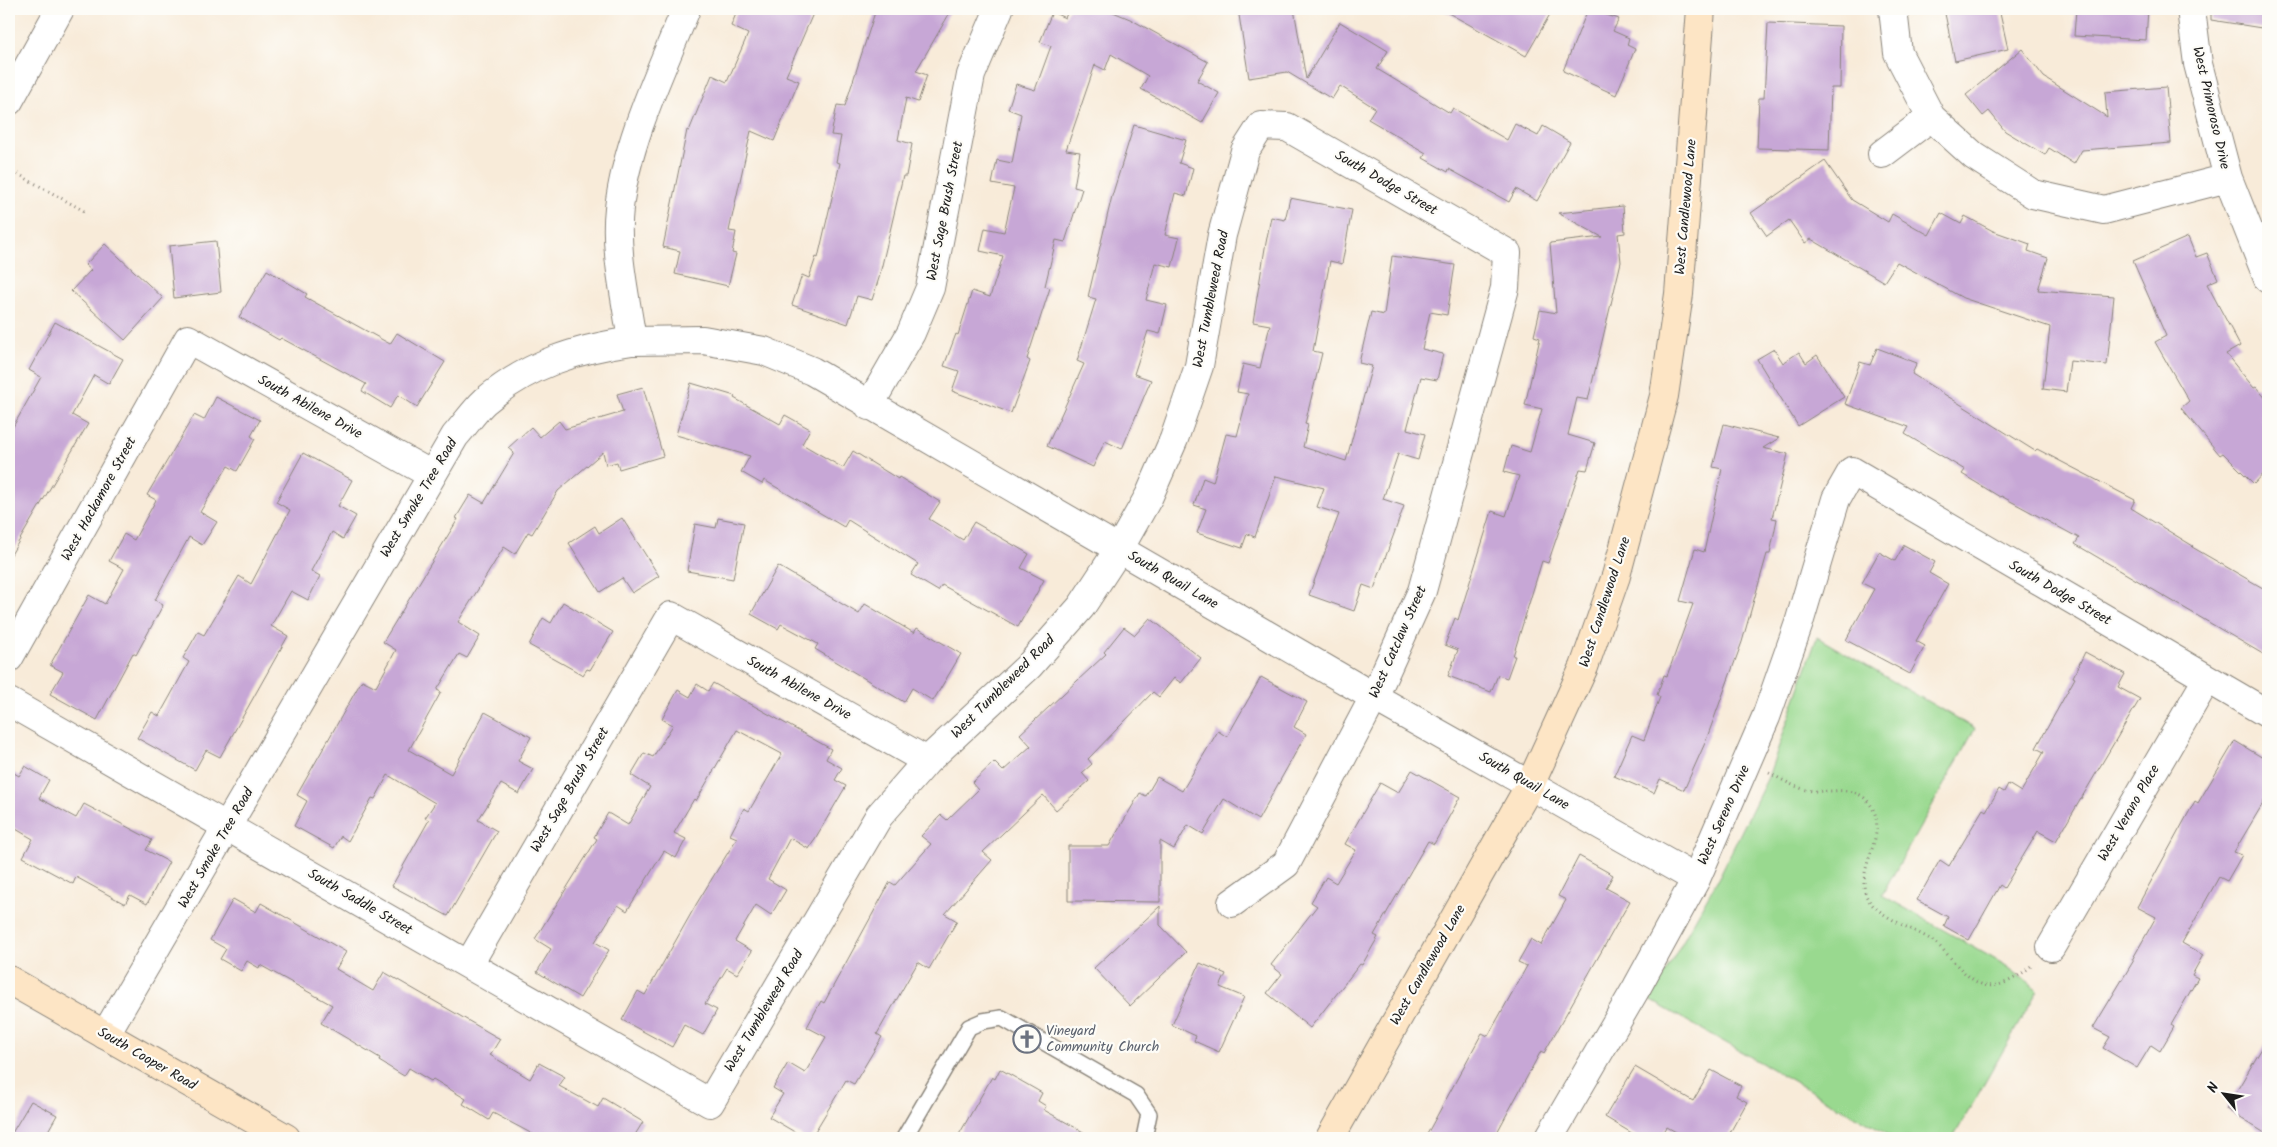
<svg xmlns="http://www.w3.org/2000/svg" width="2277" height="1147" viewBox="0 0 2277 1147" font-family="Kalam,sans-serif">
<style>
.green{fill:#99d98f;stroke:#5a7a56}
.building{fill:#c7a7d6}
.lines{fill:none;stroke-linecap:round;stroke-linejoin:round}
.lane-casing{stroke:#8a847a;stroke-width:18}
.street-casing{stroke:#8a847a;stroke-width:30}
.secondary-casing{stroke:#8a847a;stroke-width:30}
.path{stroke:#8a847a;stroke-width:3;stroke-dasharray:1 4;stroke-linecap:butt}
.lane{stroke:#fff;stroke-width:15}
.street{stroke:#fff;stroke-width:28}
.secondary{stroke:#fde5c5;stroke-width:28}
.labels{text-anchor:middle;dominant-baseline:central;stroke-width:4.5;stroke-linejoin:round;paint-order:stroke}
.street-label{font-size:14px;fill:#1c1c1c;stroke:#fdfcf7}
.worship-label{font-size:14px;fill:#5b616d;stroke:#fdfcf7;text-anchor:start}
</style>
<rect width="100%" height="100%" fill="#fdfcf7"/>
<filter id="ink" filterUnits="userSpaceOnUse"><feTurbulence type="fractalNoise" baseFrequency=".02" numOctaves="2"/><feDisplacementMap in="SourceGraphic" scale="10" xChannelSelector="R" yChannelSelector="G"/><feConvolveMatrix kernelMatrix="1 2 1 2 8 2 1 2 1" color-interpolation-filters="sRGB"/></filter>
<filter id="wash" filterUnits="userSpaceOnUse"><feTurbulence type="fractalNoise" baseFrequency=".0096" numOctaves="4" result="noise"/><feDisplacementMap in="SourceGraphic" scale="20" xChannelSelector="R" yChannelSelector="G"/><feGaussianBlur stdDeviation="1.12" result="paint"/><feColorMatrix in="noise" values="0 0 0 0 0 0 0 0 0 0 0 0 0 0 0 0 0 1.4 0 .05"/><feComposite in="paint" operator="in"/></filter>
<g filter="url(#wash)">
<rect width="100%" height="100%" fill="#f8ebd9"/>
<path class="green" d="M1817 637 1975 729 1882 895 2005 965 2038 990 1953 1138H1894L1650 1000 1720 875 1768 777Z"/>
<g id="blocks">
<path class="building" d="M738 9H815L786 76 799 81 774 141 751 131 729 231 736 232 732 253 736 254 728 286 675 274 680 251 663 247 687 130 689 131 712 75 727 82 748 34 731 26Z
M876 9H952L916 71 927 75 918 102 906 98 898 140 912 144 906 176H903L879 278 872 300 857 296 848 324 792 305 802 275 809 278 816 257 818 258 840 163 836 162 841 136 831 135 837 105 845 106Z
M1069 9H1106L1130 19 1208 62 1197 81 1219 93 1202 123 1141 89 1148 76 1111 54 1105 70 1095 65 1066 150 1080 152 1074 187 1082 189 1065 242 1056 240 1045 286 1050 288 1027 359 1030 361 1011 413 952 391 959 371 944 366 956 334 958 335 972 291 990 297 1003 256 980 251 985 228 1004 232 1014 188 992 184 997 160 1012 163 1021 114 1008 109 1016 84 1035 90 1051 46 1040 42 1052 12 1065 18Z
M1238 9H1294L1306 79 1340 22 1388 51 1377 69 1450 113 1453 108 1507 140 1515 124 1538 136 1543 126 1570 142 1537 201 1516 189 1509 202 1449 169 1448 172 1423 158 1426 153 1368 119 1375 108 1340 86 1332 99 1287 72 1249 78Z
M1441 9H1553L1526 56Z
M1588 9 1619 19 1613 31 1629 38 1627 45 1635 49 1616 95 1563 71Z
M1944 9H1999L2008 49 1955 61Z
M2076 9H2148L2146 40 2074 36Z
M2211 9H2268V29L2211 20Z
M1768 23 1841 26 1840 88H1831L1829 150 1757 148 1759 98H1764Z
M2022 49 2044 77 2107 117 2105 92 2166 87 2171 143 2082 150 2074 164 2049 148 2045 155 2005 131 1989 111 1983 116 1966 95Z
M1134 125 1186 140 1179 163 1193 168 1186 196 1175 193 1165 235 1179 238 1172 267 1155 263 1146 300 1167 305 1160 334 1148 331 1134 374 1151 380 1122 449 1105 441 1093 467 1047 446 1084 364 1077 361 1096 299 1088 297 1112 196Z
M1825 161 1852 200 1888 222 1892 214 1929 235 1941 213 1961 224 1965 216 1993 231 2030 244 2028 251 2048 258 2038 290 2114 296 2107 365 2070 361 2066 392 2043 389 2050 327 1963 298 1897 262 1884 282 1811 239 1805 243 1789 220 1767 236 1751 213Z
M1290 198 1352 210 1342 264 1330 261 1313 351 1322 353 1305 424 1308 425 1303 447 1346 461 1372 366 1359 363 1371 312 1384 315 1392 256 1455 265 1447 315 1430 312 1422 349 1443 354 1437 380 1421 377 1407 429 1425 434 1418 460 1398 454 1383 499 1404 506 1374 589 1363 585 1354 611 1309 595 1339 514 1317 507 1324 488 1276 476 1255 537 1247 534 1242 548 1197 533 1206 509 1194 505 1203 478 1213 482 1226 434 1237 436 1248 394 1237 392 1243 364 1260 368 1270 325 1253 322 1265 248 1271 217 1285 220Z
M1623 206 1625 233 1618 234 1621 262 1588 400 1577 398 1568 435 1595 443 1587 470 1580 469 1548 563 1542 561 1513 656H1515L1507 678 1498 675 1491 692 1448 676 1458 650 1445 645 1455 618 1458 620 1492 511 1506 516 1519 476 1504 472 1511 446 1530 452 1542 409 1525 405 1540 338 1534 336 1540 310 1556 313 1550 243 1602 237 1558 213Z
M2188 237 2196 257 2207 253 2218 279 2207 284 2240 346 2226 354 2254 388 2256 387 2268 401V469L2254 484 2223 453 2220 455 2181 408 2189 401 2155 342 2166 336 2133 261Z
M216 241 221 292 174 298 169 246Z
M105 244 163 298 125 340 71 291 91 270 85 265Z
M267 270 307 294 305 297 390 344 397 333 445 362 417 407 398 395 390 408 362 391 366 384 281 338 279 340 239 317Z
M55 322 123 359 109 384 94 375 72 415 88 424 9 558V434L41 377 29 370Z
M1877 348 1917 363 1912 374 2035 451 2037 449 2135 500 2131 508 2193 546 2192 547 2268 591V657L2075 544 2079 538 2001 496 2000 497 1962 474 1965 470 1905 434 1909 427 1845 404 1860 362 1870 365Z
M1774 349 1783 363 1799 352 1806 363 1817 355 1844 397 1798 426 1757 359Z
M691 383 735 396 734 398 780 424 785 415 810 429 802 444 843 468 853 451 898 479 899 477 940 502 929 519 963 540 974 522 1029 554 1021 568 1044 580 1018 627 942 585 938 591 911 575 918 564 848 520 844 527 764 480 762 484 741 472 750 456 676 435Z
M643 387 663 456 619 469 617 462 606 465 603 452 558 491 532 534 528 532 515 554 504 547 458 622 480 636 467 658 459 654 437 690 441 692 409 750 451 774 485 712 531 737 518 761 533 769 519 794 501 784 478 820 497 831 448 916 392 886 429 820 425 818 435 803 388 775 375 799 372 798 348 841 341 836 334 848 294 826 307 801 297 795 362 680 376 687 396 650 383 642 458 519 456 518 470 495 484 503 514 453 508 448 531 427 540 437 559 421 565 429 623 412 617 394Z
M216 397 260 420 251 436 255 439 237 471 228 466 200 512 217 522 202 545 189 537 155 600 163 605 136 655 133 653 97 720 50 694 63 672 50 665 89 595 105 604 124 569 109 561 124 534 134 540 156 500 147 495 194 415 204 420Z
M1724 424 1779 438 1763 448 1788 454 1772 518 1777 519 1770 554H1767L1742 642 1705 743 1684 790 1660 779 1654 793 1614 776 1632 735 1644 740 1660 697 1657 695 1664 675 1667 676 1693 604 1680 601 1695 549 1704 552 1722 469 1713 467Z
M303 453 352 480 338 506 356 516 343 539 332 532 311 571 320 576 308 600 291 591 271 626 288 636 220 757 206 750 195 770 137 738 152 712 159 716 168 700 189 662 183 658 198 632 204 635 239 576 251 584 290 510 276 502Z
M622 518 659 576 632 593 622 578 600 592 569 543 595 526 599 533Z
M718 518 744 523 733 579 687 571 695 524 716 528Z
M1904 545 1935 562 1929 573 1948 584 1916 641 1925 646 1910 674 1846 640 1874 589 1862 583 1879 552 1895 561Z
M778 566 859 614 865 604 914 633 917 628 961 654 933 701 912 688 904 702 815 649 818 644 781 624 778 629 751 614Z
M563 602 613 632 590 670 587 669 583 675 529 645 543 618 551 623Z
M1150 618 1201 658 1181 683 1174 678 1159 697 1153 692 1088 759 1092 764 1082 773 1089 781 1056 810 1043 795 983 852 992 860 945 914 957 921 929 969 918 962 877 1034 882 1037 854 1084 846 1080 811 1138H805L769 1117 783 1094 773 1088 788 1063 805 1073 826 1037 807 1027 821 1001 824 1003 890 882 895 885 931 844 921 836 941 815 947 820 978 790 972 783 994 762 1003 771 1031 746 1020 734 1106 654 1104 652 1124 627 1135 635Z
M2085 652 2125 674 2118 687 2140 699 2056 841 2038 831 2004 888 2000 885 1969 940 1944 926 1948 917 1917 900 1940 860 1949 866 1983 809 1986 811 1999 789 2004 792 2008 784 2021 792 2044 752 2036 748 2075 678 2073 677Z
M1261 677 1307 702 1294 727 1306 734 1258 820 1224 799 1203 834 1188 825 1174 849 1160 841V902L1068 901V846H1109L1140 793 1146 796 1157 777 1182 791 1218 731 1227 737Z
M713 683 831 749 826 759 842 768 835 780 846 786 809 849 790 838 768 879 786 890 771 915 756 905 735 941 752 951 737 974 727 968 705 1004 717 1010 703 1035 684 1025 672 1047 622 1020 638 991 645 995 697 903 737 838 730 835 744 808 749 811 782 754 737 730 696 801 694 799 674 833 686 839 676 858 664 851 627 911 618 905 595 942 609 950 580 998 537 972 551 949 535 939 597 839 594 837 608 813 628 825 650 787 631 775 644 753 653 757 673 725 662 719 678 690 690 697 697 684 708 691Z
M2235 741 2268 761V795L2234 852 2242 855 2227 881 2219 877 2182 943 2203 955 2192 975 2198 978 2171 1025 2174 1027 2160 1051 2151 1045 2137 1068 2103 1048 2110 1037 2093 1028 2134 960H2132L2156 917 2137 907 2195 801 2198 803Z
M25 766 49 780 39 798 76 818 84 804 152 840 146 850 169 862 147 904 130 895 125 904 76 877 73 884 23 857 33 839 9 825V770L19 776Z
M1412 770 1460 797 1434 844 1428 841 1374 935 1378 937 1362 965 1360 964 1310 1028 1267 993 1282 974 1271 965 1317 906 1311 902 1326 877 1336 883 1356 850 1345 844 1380 783 1398 793Z
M1579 856 1613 875 1606 888 1630 901 1544 1053 1541 1051 1494 1138H1425L1482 1033 1488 1036 1527 966 1518 962 1531 939 1541 945 1566 900 1558 896Z
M233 899 256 912 261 903 346 952 336 969 373 991 384 972 500 1039 490 1055 530 1079 539 1063 565 1077 559 1086 598 1107 603 1098 643 1122 633 1138H540L493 1113 489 1120 463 1104 466 1099 433 1079 431 1081 409 1068 404 1076 379 1061 380 1058 321 1023 332 1005 260 965 259 968 247 961 241 971 220 959 226 949 210 940Z
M1160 906V925L1186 952 1130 1006 1094 968Z
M1200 963 1226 974 1220 987 1244 997 1219 1052 1194 1041 1196 1036 1172 1025Z
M2268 1038V1135L2226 1109Z
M1635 1067 1693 1101 1711 1070 1741 1086 1736 1096 1747 1102 1727 1138H1687L1667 1127 1660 1138H1640L1605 1117Z
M1000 1069 1042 1093 1038 1101 1046 1106 1044 1110 1094 1138H957L992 1077 995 1079Z
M31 1101 57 1115 44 1138H9Z"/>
</g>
</g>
<g filter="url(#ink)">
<use href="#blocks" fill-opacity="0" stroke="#8a847a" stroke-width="1"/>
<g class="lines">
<g class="lane-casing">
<path id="lane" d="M904 1138 969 1027 983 1021 1002 1018 1136 1095 1149 1114 1144 1138"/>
</g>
<g class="street-casing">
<path id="street" d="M1893 9 1898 53 1931 117 1974 156 2033 194 2104 210 2228 178 2268 279
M2191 9 2198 64 2228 178
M9 101 60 9
M1882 154 1931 117
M632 341 703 340 764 351 812 371 1374 697 1696 879
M869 406 911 333 930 288 971 75 999 9
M9 658 188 339 432 475
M9 702 710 1103 879 816 927 761 1029 666 1081 607 1119 549 1149 496 1174 439 1199 366 1222 235 1245 151 1261 126 1287 127 1507 253 1505 288 1422 591 1374 697 1286 864 1232 903
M2051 947 2207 679
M469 964 671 616 927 761
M105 1035 455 436C465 425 474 411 485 401 529 364 576 349 632 341 626 298 614 251 619 208 627 140 661 71 686 9
M1549 1138 1637 987 1696 879 1766 717 1799 623 1836 499 1852 471 2268 714"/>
</g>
<g class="secondary-casing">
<path id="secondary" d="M9 980 286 1138
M1330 1138 1530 785 1584 667 1616 576 1664 396 1679 294 1701 9"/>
</g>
<path class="path" d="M9 169 86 212
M1769 773C1781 779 1794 787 1807 790 1829 795 1854 782 1870 804 1890 832 1858 863 1865 892 1870 914 1912 928 1930 939 1949 951 1960 975 1981 984 1998 991 2020 976 2032 965"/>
<use href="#lane" class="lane"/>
<use href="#street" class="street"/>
<use href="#secondary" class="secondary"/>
</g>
</g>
<defs>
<g id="church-ring" transform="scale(1.4375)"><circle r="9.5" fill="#fdfcf7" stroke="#6b7280" stroke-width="1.5"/><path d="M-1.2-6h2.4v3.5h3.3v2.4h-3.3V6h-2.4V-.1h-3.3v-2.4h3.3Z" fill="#6b7280"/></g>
</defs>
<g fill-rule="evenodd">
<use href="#church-ring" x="1027" y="1039"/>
</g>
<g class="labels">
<g class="street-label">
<text transform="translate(2211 108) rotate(77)">West Primoroso Drive</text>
<text transform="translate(1386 183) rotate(30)">South Dodge Street</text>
<text transform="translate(1686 207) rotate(-85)">West Candlewood Lane</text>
<text transform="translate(945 211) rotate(-79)">West Sage Brush Street</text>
<text transform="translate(1211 299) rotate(-79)">West Tumbleweed Road</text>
<text transform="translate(310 407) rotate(29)">South Abilene Drive</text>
<text transform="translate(419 498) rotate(-59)">West Smoke Tree Road</text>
<text transform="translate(99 499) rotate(-61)">West Hackamore Street</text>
<text transform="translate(1173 580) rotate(30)">South Quail Lane</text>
<text transform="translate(2060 593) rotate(30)">South Dodge Street</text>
<text transform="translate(1605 602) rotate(-72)">West Candlewood Lane</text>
<text transform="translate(1398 642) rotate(-66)">West Catclaw Street</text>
<text transform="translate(1003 687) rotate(-45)">West Tumbleweed Road</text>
<text transform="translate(799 688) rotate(29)">South Abilene Drive</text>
<text transform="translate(1524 781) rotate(30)">South Quail Lane</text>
<text transform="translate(570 790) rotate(-60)">West Sage Brush Street</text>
<text transform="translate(2129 813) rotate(-60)">West Verano Place</text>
<text transform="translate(1724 815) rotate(-66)">West Sereno Drive</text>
<text transform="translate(216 848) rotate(-60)">West Smoke Tree Road</text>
<text transform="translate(360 902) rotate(30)">South Saddle Street</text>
<text transform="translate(1428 965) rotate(-60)">West Candlewood Lane</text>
<text transform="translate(764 1011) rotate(-59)">West Tumbleweed Road</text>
<text transform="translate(147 1059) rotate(30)">South Cooper Road</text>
</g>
<g class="worship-label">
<text x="1046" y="1031">Vineyard<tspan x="1046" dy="16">Community Church</tspan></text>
</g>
</g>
<rect width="2277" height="1147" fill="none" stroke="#fdfcf7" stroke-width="30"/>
<g transform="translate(2224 1094) rotate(300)" stroke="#fdfcf7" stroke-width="4" paint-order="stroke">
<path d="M0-4L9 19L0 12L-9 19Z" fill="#1c1c1c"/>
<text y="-8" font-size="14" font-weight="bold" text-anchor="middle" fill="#1c1c1c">N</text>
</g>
</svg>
